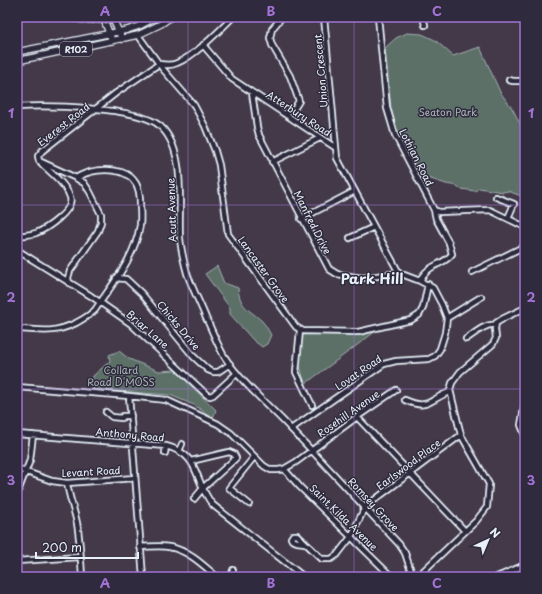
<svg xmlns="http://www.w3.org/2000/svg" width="542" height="594" viewBox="0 0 542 594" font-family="'Playpen Sans',sans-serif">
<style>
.green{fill:#5c6f68;stroke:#a2b0b0}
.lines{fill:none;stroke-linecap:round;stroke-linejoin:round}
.minor-casing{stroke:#e8f1f8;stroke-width:8}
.major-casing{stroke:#e8f1f8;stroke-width:8}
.minor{stroke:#2f2a3d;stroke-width:4.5}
.major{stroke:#2f2a3d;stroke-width:5.5}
.rail-casing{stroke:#e8f1f8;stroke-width:2.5}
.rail{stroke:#2f2a3d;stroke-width:1;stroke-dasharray:3;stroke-linecap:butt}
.grid{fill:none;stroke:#a171d3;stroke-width:1;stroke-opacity:0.55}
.labels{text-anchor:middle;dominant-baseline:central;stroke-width:3;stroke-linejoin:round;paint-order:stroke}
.shield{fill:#2f2a3d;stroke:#b0b5c0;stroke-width:1}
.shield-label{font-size:9px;font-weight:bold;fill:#e8f1f8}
.street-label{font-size:10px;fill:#e8f1f8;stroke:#2f2a3d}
.park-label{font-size:10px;fill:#a9b6b7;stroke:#2f2a3d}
.district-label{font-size:14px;font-weight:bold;fill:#e8f1f8;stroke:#2f2a3d}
.neatline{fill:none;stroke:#a171d3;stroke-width:1.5}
.grid-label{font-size:13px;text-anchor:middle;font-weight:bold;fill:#a171d3}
</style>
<rect width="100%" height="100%" fill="#443949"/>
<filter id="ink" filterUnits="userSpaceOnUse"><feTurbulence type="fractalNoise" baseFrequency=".025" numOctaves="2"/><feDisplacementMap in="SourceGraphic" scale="8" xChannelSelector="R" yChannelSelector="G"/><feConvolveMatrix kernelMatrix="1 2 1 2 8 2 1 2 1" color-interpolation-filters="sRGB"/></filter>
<g filter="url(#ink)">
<path class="green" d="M407 33 422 34 435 40 453 56 480 47 500 92 512 108 525 133V197L521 196 508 191 503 192 479 188 475 191 461 189 457 186 446 184 425 177 407 150 396 130 391 108 385 48 396 38Z
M217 266 224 283 238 288C240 308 249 309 262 321 266 325 268 330 271 335L267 344 262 347 253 340 230 314V308L205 274Z
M376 331 305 384 298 359 301 333 354 334Z
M119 351 129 359 159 371 175 370 216 410 213 418 194 405 170 395 92 389 93 376 110 361 109 355Z"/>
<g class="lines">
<g class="minor-casing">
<path id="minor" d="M282 17 272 29 270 38 272 45 290 76 299 101 294 109 285 114
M324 17 337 158 399 273
M378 17 387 108 395 135 434 210 439 212 490 210 525 227
M423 17 425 25
M138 35 162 68 194 105 205 126 215 151 219 165 228 234 296 327 303 331 358 332 411 320 419 315 423 308 428 284
M203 45 232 79 336 148
M159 64C165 65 171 66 177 63 195 56 219 31 233 17
M509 80 513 81H525
M252 93 257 127 259 135 329 269 337 274 362 278 399 273 420 281 433 288 442 305 447 318 445 333 440 349 435 356 429 359 396 361 384 364 291 429
M17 107C46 105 140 107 160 126 187 151 178 204 180 238 181 249 184 262 187 273 192 288 200 303 206 318 212 330 217 344 224 356 242 384 270 406 292 430 328 467 363 506 399 544L405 553 413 577
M272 162 320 138
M496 197 514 204 508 218
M301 219 355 191
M17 236C23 235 30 235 36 233 46 229 75 210 70 197 66 184 51 173 42 164
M350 238 374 227
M17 250 91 296 131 324 207 395 210 396 213 395 237 373
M472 272 525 246
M116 278 126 279 142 294 193 356 208 370 213 372H218L230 364
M420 281C427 264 443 266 452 254L449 243 436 219 434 210
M69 283 68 278 70 271 98 231 101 222V214L90 192 84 183 76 178 39 161 38 156 42 151 116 93 159 64
M447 318 481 297
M17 329C43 330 52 334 76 323 83 319 89 316 95 310 113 283 135 258 140 225 141 217 140 210 140 203 140 188 136 177 121 172 106 168 89 170 76 178
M300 330 296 372 312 405
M466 339C474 334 486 323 495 325
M17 387 129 396 166 400 218 424 231 433 264 466 271 470H278L284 469 296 462 357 417 396 390
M129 396 143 577
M405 400C429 411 429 399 450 392
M525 402 521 425 525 435
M106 412 112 417 122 418 123 416H131
M357 417 465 531
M17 434 166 446C202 455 193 482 213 505L304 577
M179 451 182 444
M165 453 166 446
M191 461 229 452 234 454 236 458 204 487 194 499
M17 468 21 470 52 481 67 483 135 478
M284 469 300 487 392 577
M67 483C69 497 74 509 77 523 80 541 81 559 82 577
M17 494 30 460 33 435
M249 504 229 488 254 457
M305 543 297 542 292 540 291 538 293 535H297L322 559H331L337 555 351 537 365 507 461 435
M140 547C149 547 160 545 169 547 188 550 203 565 217 577
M17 561 80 557
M231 577 233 570
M417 577 476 521 487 507 489 484 461 435 450 390 452 383 460 372 493 344 496 338 495 329 496 323 504 318 525 308
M497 577 525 565"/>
</g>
<g class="major-casing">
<path id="major" d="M103 17 112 41
M112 17 122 39
M17 52 127 30 139 26 156 17
M17 61 138 35 161 24 171 17"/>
</g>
<use href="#minor" class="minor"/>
<use href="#major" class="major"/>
<g class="rail-casing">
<path id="rail" d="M47 17C75 22 100 27 127 17"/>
</g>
<use href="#rail" class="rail"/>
</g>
</g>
<path class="grid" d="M188 17V577M354 17V577M17 205H525M17 389H525"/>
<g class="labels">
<rect class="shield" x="60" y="42" width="32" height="14" rx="3"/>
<g class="shield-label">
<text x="76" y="49">R102</text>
</g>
<g class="street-label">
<text transform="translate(320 71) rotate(-95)">Union Crescent</text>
<text transform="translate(299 113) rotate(33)">Atterbury Road</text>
<text transform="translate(63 124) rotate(-38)">Everest Road</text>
<text transform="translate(417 157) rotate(63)">Lothian Road</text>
<text transform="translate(171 210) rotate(-92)">Acutt Avenue</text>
<text transform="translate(313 222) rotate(63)">Manfred Drive</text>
<text transform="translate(264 269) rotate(54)">Lancaster Grove</text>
<text transform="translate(179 325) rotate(50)">Chicks Drive</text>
<text transform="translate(148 329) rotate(41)">Briar Lane</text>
<text transform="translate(358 372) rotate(-34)">Lovat Road</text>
<text transform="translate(348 413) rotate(-35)">Rosehill Avenue</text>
<text transform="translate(130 434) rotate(5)">Anthony Road</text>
<text transform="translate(408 464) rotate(-37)">Earlswood Place</text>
<text transform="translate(91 471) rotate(-3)">Levant Road</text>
<text transform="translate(374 504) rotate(47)">Romsey Grove</text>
<text transform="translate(344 517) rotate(44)">Saint Kilda Avenue</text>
</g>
<g class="park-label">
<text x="448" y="111">Seaton Park</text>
<text x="121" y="369">Collard<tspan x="121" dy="12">Road D'MOSS</tspan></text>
</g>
<g class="district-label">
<text x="372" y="278">Park Hill</text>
</g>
</g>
<rect width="542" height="594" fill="none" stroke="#2f2a3d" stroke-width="44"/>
<g transform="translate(488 540) rotate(44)" stroke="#2f2a3d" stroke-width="3" paint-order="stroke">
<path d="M0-3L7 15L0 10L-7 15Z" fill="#e8f1f8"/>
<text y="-6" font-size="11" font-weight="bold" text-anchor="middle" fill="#e8f1f8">N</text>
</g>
<path d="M36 552v6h102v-6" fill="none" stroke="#e8f1f8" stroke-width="2"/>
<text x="42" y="552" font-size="12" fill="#e8f1f8" stroke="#2f2a3d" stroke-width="3" paint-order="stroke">200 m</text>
<rect x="22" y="22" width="498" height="550" class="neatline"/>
<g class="grid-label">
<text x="105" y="16">A</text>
<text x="271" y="16">B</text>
<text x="437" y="16">C</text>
<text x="11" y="118">1</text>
<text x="531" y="118">1</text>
<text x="11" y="302">2</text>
<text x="531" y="302">2</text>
<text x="11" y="485">3</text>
<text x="531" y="485">3</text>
<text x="105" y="588">A</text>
<text x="271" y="588">B</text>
<text x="437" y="588">C</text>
</g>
</svg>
